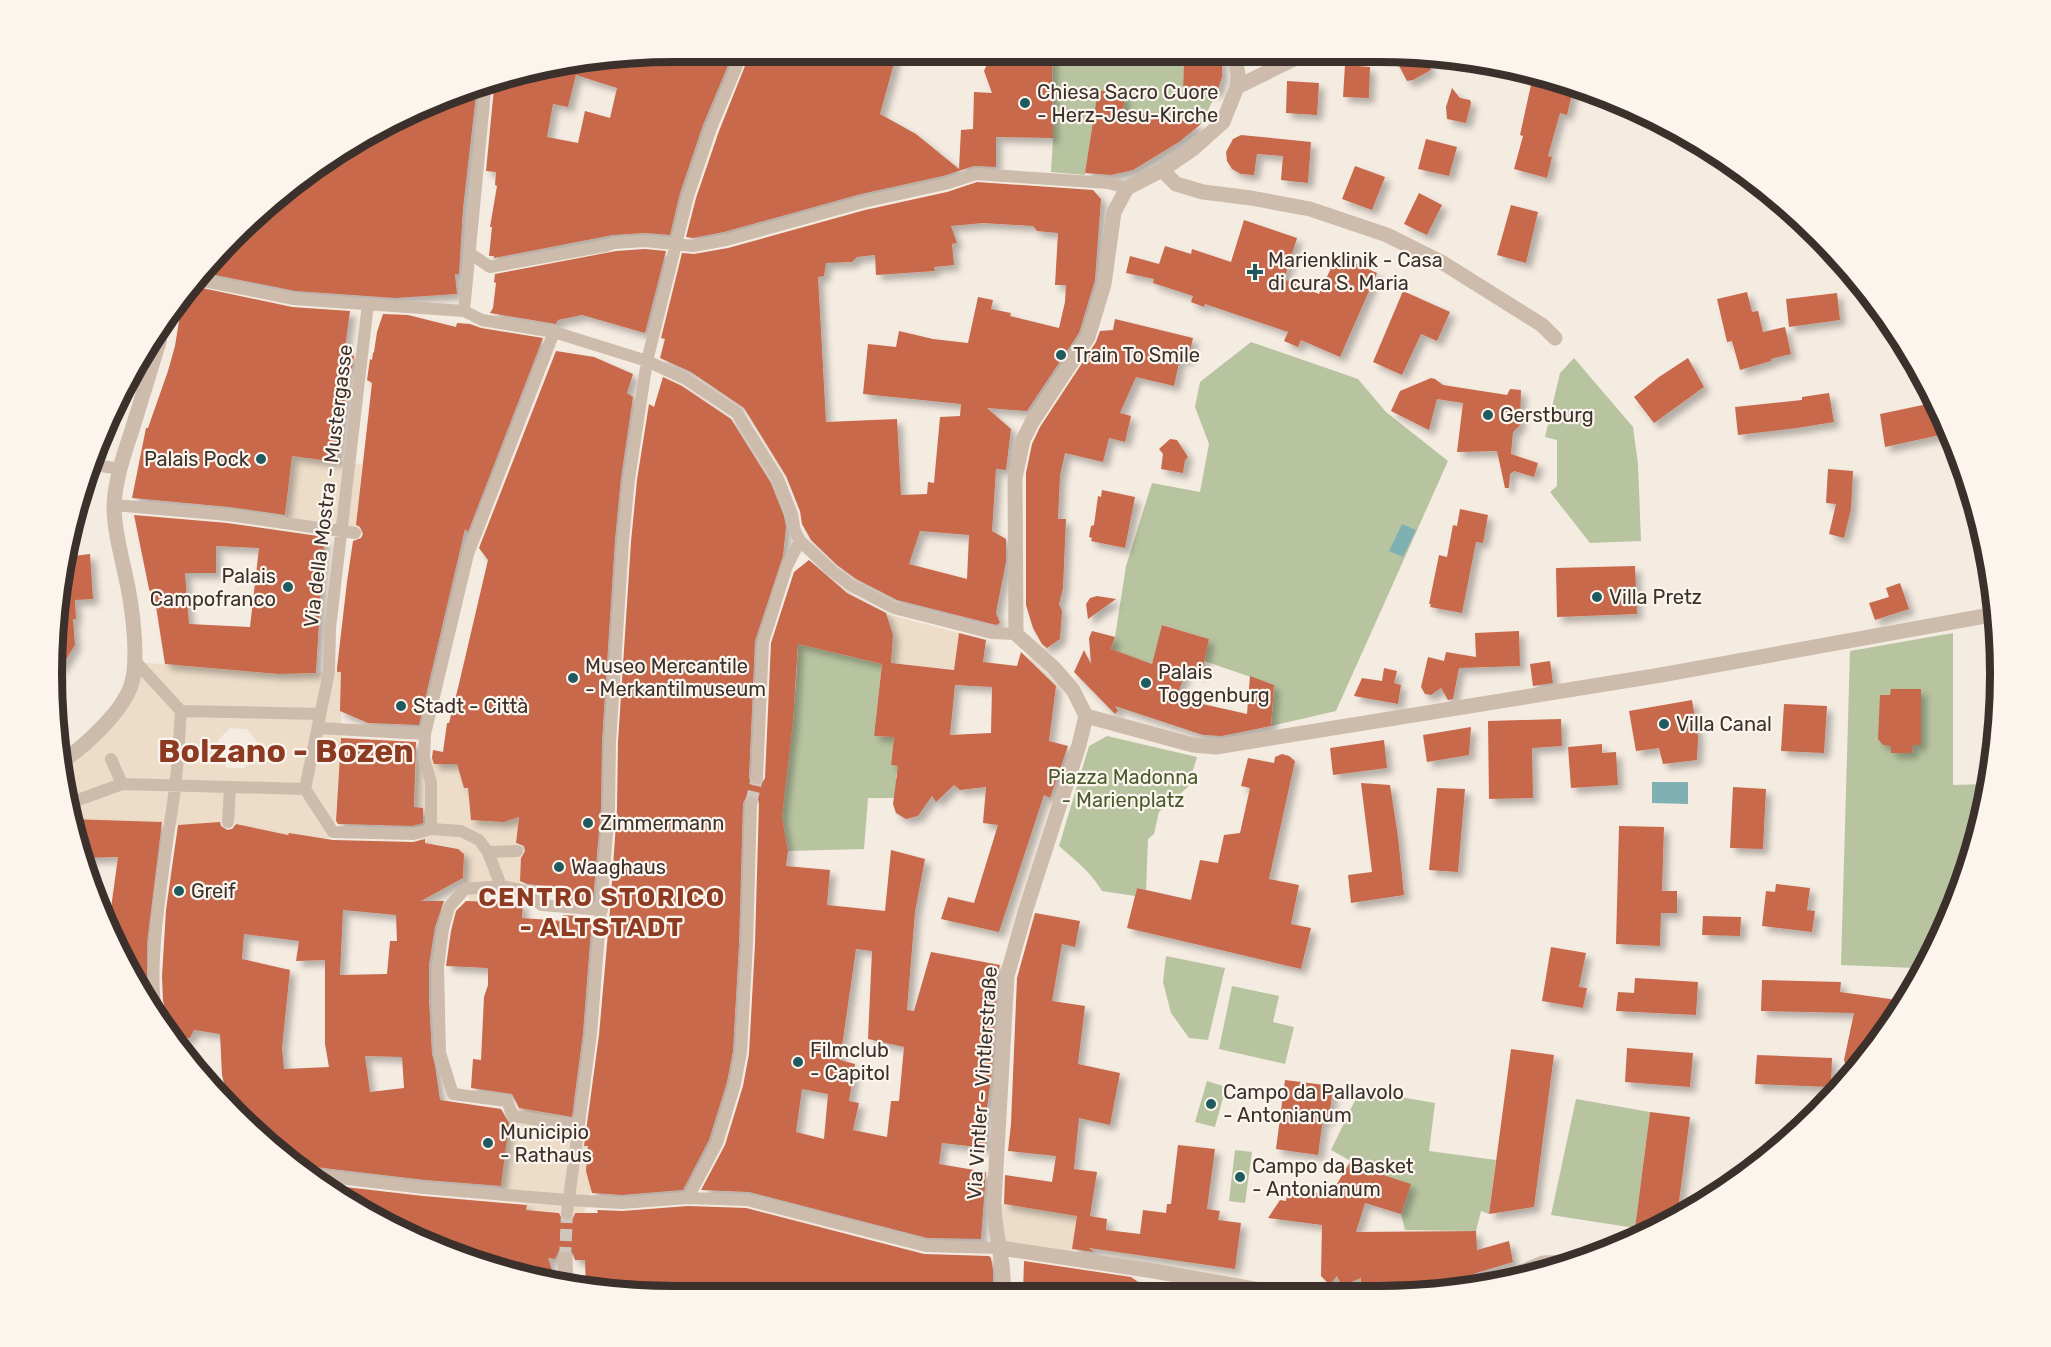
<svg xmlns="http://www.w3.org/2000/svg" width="2051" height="1347" viewBox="0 0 2051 1347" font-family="Rubik,sans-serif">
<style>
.green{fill:#b8c4a0}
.plaza{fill:#ecdcc8;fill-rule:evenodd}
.water{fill:#7fb0b2}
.building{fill:#c8694b;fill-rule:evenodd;filter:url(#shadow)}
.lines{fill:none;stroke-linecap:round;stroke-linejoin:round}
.pedestrian-tunnel{stroke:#cfc6bd;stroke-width:12;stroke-dasharray:12 6;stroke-linecap:butt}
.pedestrian{stroke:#cdbbac;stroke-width:12}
.minor{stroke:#cdbbac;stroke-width:15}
.poi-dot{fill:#1f5a5e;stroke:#fbf5ee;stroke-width:2}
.labels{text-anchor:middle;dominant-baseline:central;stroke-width:4.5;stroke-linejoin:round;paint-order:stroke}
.poi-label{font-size:20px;fill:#3b302b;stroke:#fbf5ee;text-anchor:start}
.street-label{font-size:20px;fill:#3b302b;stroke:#fbf5ee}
.park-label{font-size:20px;fill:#4a5a2e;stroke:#fbf5ee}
.district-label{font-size:26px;font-weight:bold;letter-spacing:1.5px;fill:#8c3b22;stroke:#fbf5ee}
.town-label{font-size:32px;font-weight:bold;fill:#8c3b22;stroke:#fbf5ee}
.rim{fill:none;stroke:#3b302b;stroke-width:8}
</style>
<defs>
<filter id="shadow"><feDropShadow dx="5.5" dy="5.5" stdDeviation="3" flood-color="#0004"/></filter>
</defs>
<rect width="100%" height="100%" fill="#f4ebe1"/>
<path class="green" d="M1052 56H1184L1183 90 1217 92 1201 124 1123 110 1125 95 1098 90 1085 175 1051 172 1053 138Z
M1251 342 1358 379 1386 412 1448 461 1336 711 1271 726 1274 685 1204 661 1209 639 1163 625 1152 664 1111 650 1115 637 1126 566 1152 483 1200 492 1209 444 1195 407 1200 382Z
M1574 358 1633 427 1638 464 1641 541 1590 543 1550 492 1557 486V440L1545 437 1560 373Z
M1953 633V785L1988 784 1967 874 1923 971 1915 968 1841 965 1850 651Z
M798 644 882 664 874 736 894 737 891 765 899 766 898 774 896 775V798H868L864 849 788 851 780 807H783L796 684Z
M1107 736 1197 757 1188 787 1159 812 1154 834 1148 839 1146 890 1137 888 1135 896 1102 891C1091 872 1075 860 1059 846L1089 746Z
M1166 956 1225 968 1208 1040 1189 1038 1171 1013 1163 982Z
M1232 986 1279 996 1273 1022 1294 1027 1285 1064 1219 1049Z
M1207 1081 1226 1087 1215 1127 1195 1122Z
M1360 1090 1435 1103 1429 1151 1496 1160 1489 1214 1481 1211 1476 1231 1405 1230 1401 1214 1410 1184 1365 1169 1331 1150Z
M1576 1099 1650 1112 1635 1228 1551 1215Z
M1235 1150 1252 1152 1245 1203 1229 1201Z"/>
<path class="plaza" d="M292 456 362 464 356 528 341 537 284 528Z
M886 614 959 633 954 669 902 664 891 666 893 635Z
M136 662 279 674 341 672V735L335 827 331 838H312L289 833 288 835 228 822 177 825 165 822 70 819 60 763 111 717ZM230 728 247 729 257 742 256 758 244 768H227L217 755 218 740Z
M417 758H436V764L465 763 463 784 468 793 471 819 517 816 518 822 516 847 521 856V890L523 903 490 901V903L470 902 463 878 464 854 458 849 451 847 419 842 413 834Z
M520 1108 580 1121 585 1128 583 1146H588L591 1190 584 1213 526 1210V1203L499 1201 510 1109Z
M994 1203 1077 1214 1072 1258 1001 1248Z"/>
<path class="water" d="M1402 524 1416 530 1403 557 1389 551Z
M1652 782H1688V804L1652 803Z"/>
<path class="building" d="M592 56H732L703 125 680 193 670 235 645 233 613 235 494 258V256H489L492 227H490L497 186 495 185 496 172 486 171 494 88 501 89 503 77ZM576 75 617 88 610 118 585 111 578 143 547 137 553 104 568 107Z
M749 56H896L880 114 916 134 959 169 961 130 973 129 974 92 992 93 984 71 988 62 994 56H1052L1053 138 996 137V167L974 166 943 176 861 194 724 232 693 238 686 237 696 198 719 131Z
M1184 56H1222V77L1217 92 1183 90Z
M1394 56H1424L1431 70 1413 80 1407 81Z
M1345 65 1370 67 1369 98 1343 97Z
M1534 71 1574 86 1567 115 1560 113 1548 156 1552 157 1547 178 1514 169 1523 136 1520 135Z
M1287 81 1319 83 1317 115 1286 113Z
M470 86H477L463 209 459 274H455L457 294 395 298 295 291 200 272 234 233 327 156Z
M1452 88 1460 98 1470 100 1471 103 1466 123 1447 119 1446 107Z
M1098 90 1125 95 1123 110 1201 124 1179 142 1133 170 1111 175 1085 173Z
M1241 135 1311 142 1308 183 1281 180 1283 156 1257 154 1254 175 1241 174 1232 169 1227 161 1226 152 1233 139Z
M1426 139 1457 147 1449 176 1418 169Z
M1355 166 1385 177 1372 210 1342 199Z
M977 182 1093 190 1101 199 1095 280 1079 333 1027 411 987 408 1011 429 1006 470 996 469 992 531 1006 539V562L996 613 1000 623 996 625 897 600 856 579 837 565 811 540 802 524 800 511 786 476 744 408 691 372 660 358 665 339 661 338 682 253 694 254 728 248 865 210 947 192ZM983 223 1033 226 1037 231 1058 233 1055 285H1066L1065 302 1059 328 1010 316 1011 313 991 309 993 300 978 297 968 343 933 339 899 331 896 347 868 344 863 394 961 404 960 416 940 417 934 483 928 482 927 494 901 495 897 419 826 422 818 277 824 276 826 263 852 262 857 257 875 255 876 275 935 271 934 267 954 265 952 244 957 243 951 226ZM920 531 969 535 967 579 909 564Z
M1419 193 1442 205 1427 235 1404 224Z
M1511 205 1538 212 1526 263 1497 255Z
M1244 220 1297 238 1284 279 1319 294 1337 255 1377 273 1340 357 1301 340 1298 347 1284 341 1288 332 1205 304 1204 307 1191 302 1193 296 1153 283 1154 279 1126 273 1130 256 1159 264 1165 246 1191 254 1192 249 1231 262Z
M645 249 666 251 645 333 582 315 558 320 556 324 490 313 493 308 496 283 494 282 495 274 616 251Z
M188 285 292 307 350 311 345 348 348 349 347 354 354 356 352 369 349 366 337 462 292 456 285 515 229 507 132 498 146 428H148L168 371 175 346 184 290Z
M1403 291 1450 312 1437 341 1421 334 1402 375 1373 362Z
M1747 292 1752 312 1758 311 1763 332 1785 327 1791 354 1771 359V361L1740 370 1732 341 1727 342 1717 299Z
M1837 293 1840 320 1789 327 1786 299Z
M383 314 408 315 456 327 457 323 470 324 481 328 543 338 468 532 465 529 419 725 368 723 340 711 341 672H337V668L347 582 353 541 361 538 363 534 360 527 356 525 372 383 367 380 370 359 372 360 373 353 374 352 377 332Z
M1115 319 1193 338 1188 360 1180 358 1174 386 1136 377 1120 413 1131 416 1125 442 1109 438 1103 462 1065 453 1060 476 1058 519H1066L1063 588 1059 604 1062 611 1060 639 1047 648 1042 644 1033 628 1026 605V473L1032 444 1040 427 1096 342 1100 331 1113 330Z
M556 351 594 357 633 374 627 393 633 397 621 478 615 540 602 741 601 808 593 901 564 899V888L527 884 520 881 521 858 525 851 524 846 516 843 519 817 504 822 471 820 468 788H464L457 764H434L432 758 433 750 443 752 447 723H449L458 688 488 560 479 548Z
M1688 358 1704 387 1654 423 1634 397 1659 377Z
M663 377 682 386 731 419 771 483 784 516 786 527 783 556 755 641 749 778 752 785 760 786 765 778 771 643 794 572 809 560 847 593 886 613 893 635 891 663 954 670 959 633 986 640 983 662 1017 666 1021 652 1056 686 1049 741 1068 746 1050 798 1044 795 999 932 941 919 948 897 974 903 998 825 983 823 986 787 960 790 954 785 936 802 932 796 918 816 906 819 896 813 893 804 898 766 891 765 894 737 874 736 882 664 798 644 793 721 782 817 788 851 786 866 830 870 827 905 885 911 891 850 925 859 915 912 907 1010 914 1011 931 952 1000 965 997 975 992 1071 985 1123 986 1148 942 1143 939 1164 986 1172 981 1239 927 1238 749 1192 701 1190 725 1145 743 1086 749 1054 755 944 759 803 758 799 752 795 747 796 743 803 739 944 733 1051 727 1082 709 1140 683 1190 622 1195 592 1193 586 1171 588 1146H584L599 1035 610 910 617 809 618 742 631 542 637 480 649 404 654 407ZM955 685 992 687 991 733 950 735ZM856 949 872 951 868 1039 904 1047 899 1101H891L887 1137 853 1130 859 1103 849 1101 855 1064 840 1060ZM802 1089 828 1094 824 1139 796 1132Z
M1431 378 1435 379 1443 385 1507 395 1510 389 1521 390 1520 425 1513 432 1511 454 1538 463 1534 477 1514 471 1510 474 1509 488H1505L1497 451 1457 452 1463 403 1437 399 1429 430 1391 411 1400 391Z
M1829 393 1834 422 1797 428 1738 435 1735 407 1802 400V397Z
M1937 402 1949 433 1885 447 1880 414Z
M1170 439 1177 440 1188 457 1185 460 1183 473 1161 469 1163 454 1159 449Z
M1828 469 1853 471 1851 509 1844 538 1829 534 1836 504 1826 503Z
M1102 490 1135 497 1125 548 1091 541 1092 538 1089 537 1091 526 1094 525 1098 496 1101 497Z
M1460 509 1488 515 1483 543 1476 542 1462 613 1430 607 1431 604H1429L1439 555 1447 557 1453 525 1457 526Z
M134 515 227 523 325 537 323 554 316 673 279 674 165 664 155 600 149 589ZM216 546 259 548 250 627 189 624 185 573H216Z
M90 554 93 599 75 600 76 619H73L75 645 52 682V632L65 557Z
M1635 566 1637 614 1557 617 1556 568Z
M1900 583 1909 609 1875 620 1869 603 1889 597 1886 588Z
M1097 596 1116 599 1088 619 1086 604 1090 598Z
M1162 625 1209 639 1202 672 1187 668 1178 693 1199 698 1198 703 1247 714 1250 676 1274 685 1271 726 1222 736 1203 735 1115 706 1118 711 1115 714 1074 672 1084 650 1091 664 1089 638 1092 631 1115 637 1111 649 1152 664Z
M1519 631 1520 666 1459 668 1453 699 1448 700 1441 688 1431 695 1425 694 1421 687 1428 657 1444 661 1446 652 1476 657 1475 633Z
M1550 661 1553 683 1533 686 1530 664Z
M1384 668 1397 671 1394 683 1401 685 1398 704 1354 696 1362 678 1382 681Z
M1891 689H1921V745H1913L1912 753H1891V746L1883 745 1878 739 1880 695H1890Z
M1692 700 1698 737 1697 760 1663 764 1659 748 1636 751 1629 711Z
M1784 704 1827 706 1824 753 1781 751Z
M1561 719 1562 746 1532 748 1533 798 1489 799 1488 721Z
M1471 727 1469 755 1427 762 1423 735Z
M341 738 416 742 414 807 423 808V823L412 826 338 824 336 821Z
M1384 740 1387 768 1333 775 1330 748Z
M1602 744V753L1616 752 1618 785 1571 788 1568 747Z
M1282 754 1289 756 1295 761 1269 879 1299 885 1291 924 1311 928 1301 969 1127 928 1137 888 1191 900 1200 860 1218 863 1224 835 1240 833 1250 788 1241 786 1248 758 1274 763 1275 757Z
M1361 783 1390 785 1398 837 1404 895 1351 903 1348 875 1372 872Z
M1733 787 1766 789 1763 849 1730 848Z
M1437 788 1465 789 1458 872 1429 870Z
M70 819 162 822 147 943V1002L135 985 109 923 118 857 82 858 72 834Z
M220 822 221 826 227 830 232 829 236 824 288 835 289 833 333 840 413 842 425 839V843L458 849 464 854 463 878 421 901H444L435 927 429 965V999L432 1054 435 1065 440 1100 501 1109 509 1123 501 1186 425 1180 315 1167 307 1171 263 1141 244 1123 234 1110 226 1092 222 1075 220 1034 194 1030 190 1038 173 1039 164 1027 168 1023V1018L163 1001 162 976 166 910 178 825ZM343 910 396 915 397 941H390L387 974 340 975ZM244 934 299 941 296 961 325 960V1044L329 1067 284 1069 282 1048 290 970 242 959ZM365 1056 402 1057 404 1088 370 1092Z
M1619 826 1664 827 1662 891H1677V913H1661L1660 946 1616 944Z
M1776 884 1810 888 1807 910 1815 911 1812 932 1762 926 1766 891 1775 892Z
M466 901 523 903 522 918 563 921V915L592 917 583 1033 572 1117 519 1108 512 1094 471 1088 473 1059 481 1060 484 997 488 985V968L446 966 451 931 456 911Z
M1035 913 1080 921 1075 947 1062 944 1052 1001 1085 1006 1078 1064 1120 1073 1110 1125 1079 1118 1074 1169 1097 1172 1090 1216 1107 1219 1106 1230 1140 1234 1143 1210 1166 1213 1167 1204H1171L1178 1145 1215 1149 1207 1209 1220 1211 1218 1220 1241 1223 1235 1269 1089 1248 1094 1252 1072 1249 1077 1216 1004 1204 1005 1175 1052 1182 1056 1156 1008 1151 1011 1124 1017 978Z
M1703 916 1741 917 1740 936 1702 935Z
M1551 947 1586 953 1579 987 1587 988 1583 1008 1542 1001Z
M1635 978 1698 982 1696 1015 1616 1011 1618 992 1634 993Z
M1762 980 1841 982 1840 992 1890 999 1903 1003 1850 1078 1844 1060 1854 1013 1761 1011Z
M1627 1048 1693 1053 1690 1087 1625 1082Z
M1511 1049 1554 1055 1534 1207 1489 1214Z
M1757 1055 1832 1058 1831 1087 1755 1084Z
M1285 1080 1333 1086 1329 1119H1323L1318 1155 1276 1149Z
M1650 1112 1690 1117 1677 1217 1655 1231 1635 1228Z
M1350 1162 1365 1169 1411 1184 1401 1214 1365 1203 1356 1232 1476 1231 1477 1250 1509 1241 1513 1262 1476 1273 1460 1284 1445 1290 1421 1294H1361V1278L1342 1286 1337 1276 1330 1285 1321 1276 1322 1225 1268 1218 1280 1200 1286 1201 1287 1192H1290L1291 1190 1331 1194Z
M328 1185 423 1196 527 1205 526 1210 559 1213 562 1219 566 1221 573 1218 575 1213H598L597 1210 622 1211 688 1206 746 1208 924 1254 989 1256 991 1258 993 1270V1293L592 1291 586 1289 585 1260H575L573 1254 569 1250 559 1251 555 1259 548 1258 556 1282 474 1263 439 1248 438 1244H428L398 1232Z
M1024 1261 1131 1277 1154 1293H1023Z"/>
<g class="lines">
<path class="pedestrian-tunnel" d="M751 803 757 778
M565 1259 567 1213"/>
<path class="pedestrian" d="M471 254 490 267 605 246 614 243 645 241 693 246 726 240 863 202 945 184 976 174 1108 183 1127 188
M194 279 294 299 464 311 482 320 554 332 647 361 686 379 737 413 778 479 792 514 795 531 800 541 832 571 852 586 894 608 992 633 1016 634
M368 304 330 628 329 672 305 789 333 832 413 834 431 829 461 831 479 840 488 852 501 886 521 890 542 905 602 910
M464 311 486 81
M89 464 120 469
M114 505 228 515 355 533
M136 662 181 711C179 737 178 763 175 789 169 834 141 986 160 1020
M181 711 320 714
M318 728 425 734
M111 759 122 784
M757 778 763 642 787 566 800 541
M67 804 122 784 305 789
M228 822 230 787
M431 829V782L424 759 425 734 468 554 554 332
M488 852 517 851
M501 886 465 889 449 907 443 929 438 967 440 1053 453 1094 507 1101 513 1116 578 1126
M179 1048 217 1096
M314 1175 424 1188 567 1200 622 1203 688 1198 747 1200 926 1246 1001 1248
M688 1198 717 1143 735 1084 741 1052 747 944 751 803
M567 1213 591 1034 609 808 610 742 623 541 629 479 647 361 688 196 711 128 741 56"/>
<path class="minor" d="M1237 87 1300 56
M1162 170 1176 184 1203 192 1251 198 1310 209 1387 235 1443 263 1542 325 1555 338
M1086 716 1193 745 1216 747 1661 675 1996 614
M1086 716 1073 690 1053 667 1016 634 1015 478 1023 440 1032 422 1088 337 1104 284 1114 212 1127 188 1162 170 1194 148 1223 122 1237 87 1238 75 1235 56
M60 763C84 747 125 710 132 682 139 656 132 605 126 578 121 554 114 530 114 506 115 480 124 454 132 430 141 401 150 372 159 342L161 326
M1001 1248 1154 1271 1282 1294
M565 1259 566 1285
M1497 1282 1543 1263 1571 1262
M1003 1293C1005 1260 994 1234 994 1203L1007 976 1026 909 1079 745 1086 716"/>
</g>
<g class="poi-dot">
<circle cx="1025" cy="103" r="6"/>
<path d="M1252 263h6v6h6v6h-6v6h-6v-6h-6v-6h6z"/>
<circle cx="1061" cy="355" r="6"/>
<circle cx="1488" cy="415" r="6"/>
<circle cx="261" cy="459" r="6"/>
<circle cx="288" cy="587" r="6"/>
<circle cx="1597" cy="597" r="6"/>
<circle cx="573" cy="678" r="6"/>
<circle cx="1146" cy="683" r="6"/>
<circle cx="401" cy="706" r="6"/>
<circle cx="1664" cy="724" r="6"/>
<circle cx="588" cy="823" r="6"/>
<circle cx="559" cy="867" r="6"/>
<circle cx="179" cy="891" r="6"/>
<circle cx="798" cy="1062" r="6"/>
<circle cx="1211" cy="1104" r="6"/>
<circle cx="488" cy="1143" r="6"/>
<circle cx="1240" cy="1177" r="6"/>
</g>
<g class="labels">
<g class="poi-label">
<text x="1037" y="92">Chiesa Sacro Cuore<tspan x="1037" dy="23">- Herz-Jesu-Kirche</tspan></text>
<text x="1268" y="260">Marienklinik - Casa<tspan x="1268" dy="23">di cura S. Maria</tspan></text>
<text x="1073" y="355">Train To Smile</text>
<text x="1500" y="415">Gerstburg</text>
<text x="249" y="459" text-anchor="end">Palais Pock</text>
<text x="276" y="576" text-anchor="end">Palais<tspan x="276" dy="23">Campofranco</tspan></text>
<text x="1609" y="597">Villa Pretz</text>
<text x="585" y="666">Museo Mercantile<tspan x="585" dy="23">- Merkantilmuseum</tspan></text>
<text x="1158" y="672">Palais<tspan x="1158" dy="23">Toggenburg</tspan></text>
<text x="413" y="706">Stadt - Città</text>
<text x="1676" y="724">Villa Canal</text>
<text x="600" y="823">Zimmermann</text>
<text x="571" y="867">Waaghaus</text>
<text x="191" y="891">Greif</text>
<text x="810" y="1050">Filmclub<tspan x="810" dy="23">- Capitol</tspan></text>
<text x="1223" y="1092">Campo da Pallavolo<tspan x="1223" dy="23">- Antonianum</tspan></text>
<text x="500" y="1132">Municipio<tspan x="500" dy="23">- Rathaus</tspan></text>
<text x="1252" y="1166">Campo da Basket<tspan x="1252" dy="23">- Antonianum</tspan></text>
</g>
<g class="street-label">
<text transform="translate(328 486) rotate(-83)">Via della Mostra - Mustergasse</text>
<text transform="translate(982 1083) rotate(-86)">Via Vintler - Vintlerstraße</text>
</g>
<g class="park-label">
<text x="1123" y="777">Piazza Madonna<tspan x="1123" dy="23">- Marienplatz</tspan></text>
</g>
<g class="district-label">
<text x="602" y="897">CENTRO STORICO<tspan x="602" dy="30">- ALTSTADT</tspan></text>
</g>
<g class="town-label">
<text x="286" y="751">Bolzano - Bozen</text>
</g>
</g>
<path d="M0 0H2051V1347H0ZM674 62H1378A612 612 0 0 1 1990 674V674A612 612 0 0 1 1378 1286H674A612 612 0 0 1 62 674V674A612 612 0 0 1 674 62Z" fill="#fbf5ee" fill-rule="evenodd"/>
<path class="rim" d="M674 62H1378A612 612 0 0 1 1990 674V674A612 612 0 0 1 1378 1286H674A612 612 0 0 1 62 674V674A612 612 0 0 1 674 62Z"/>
</svg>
